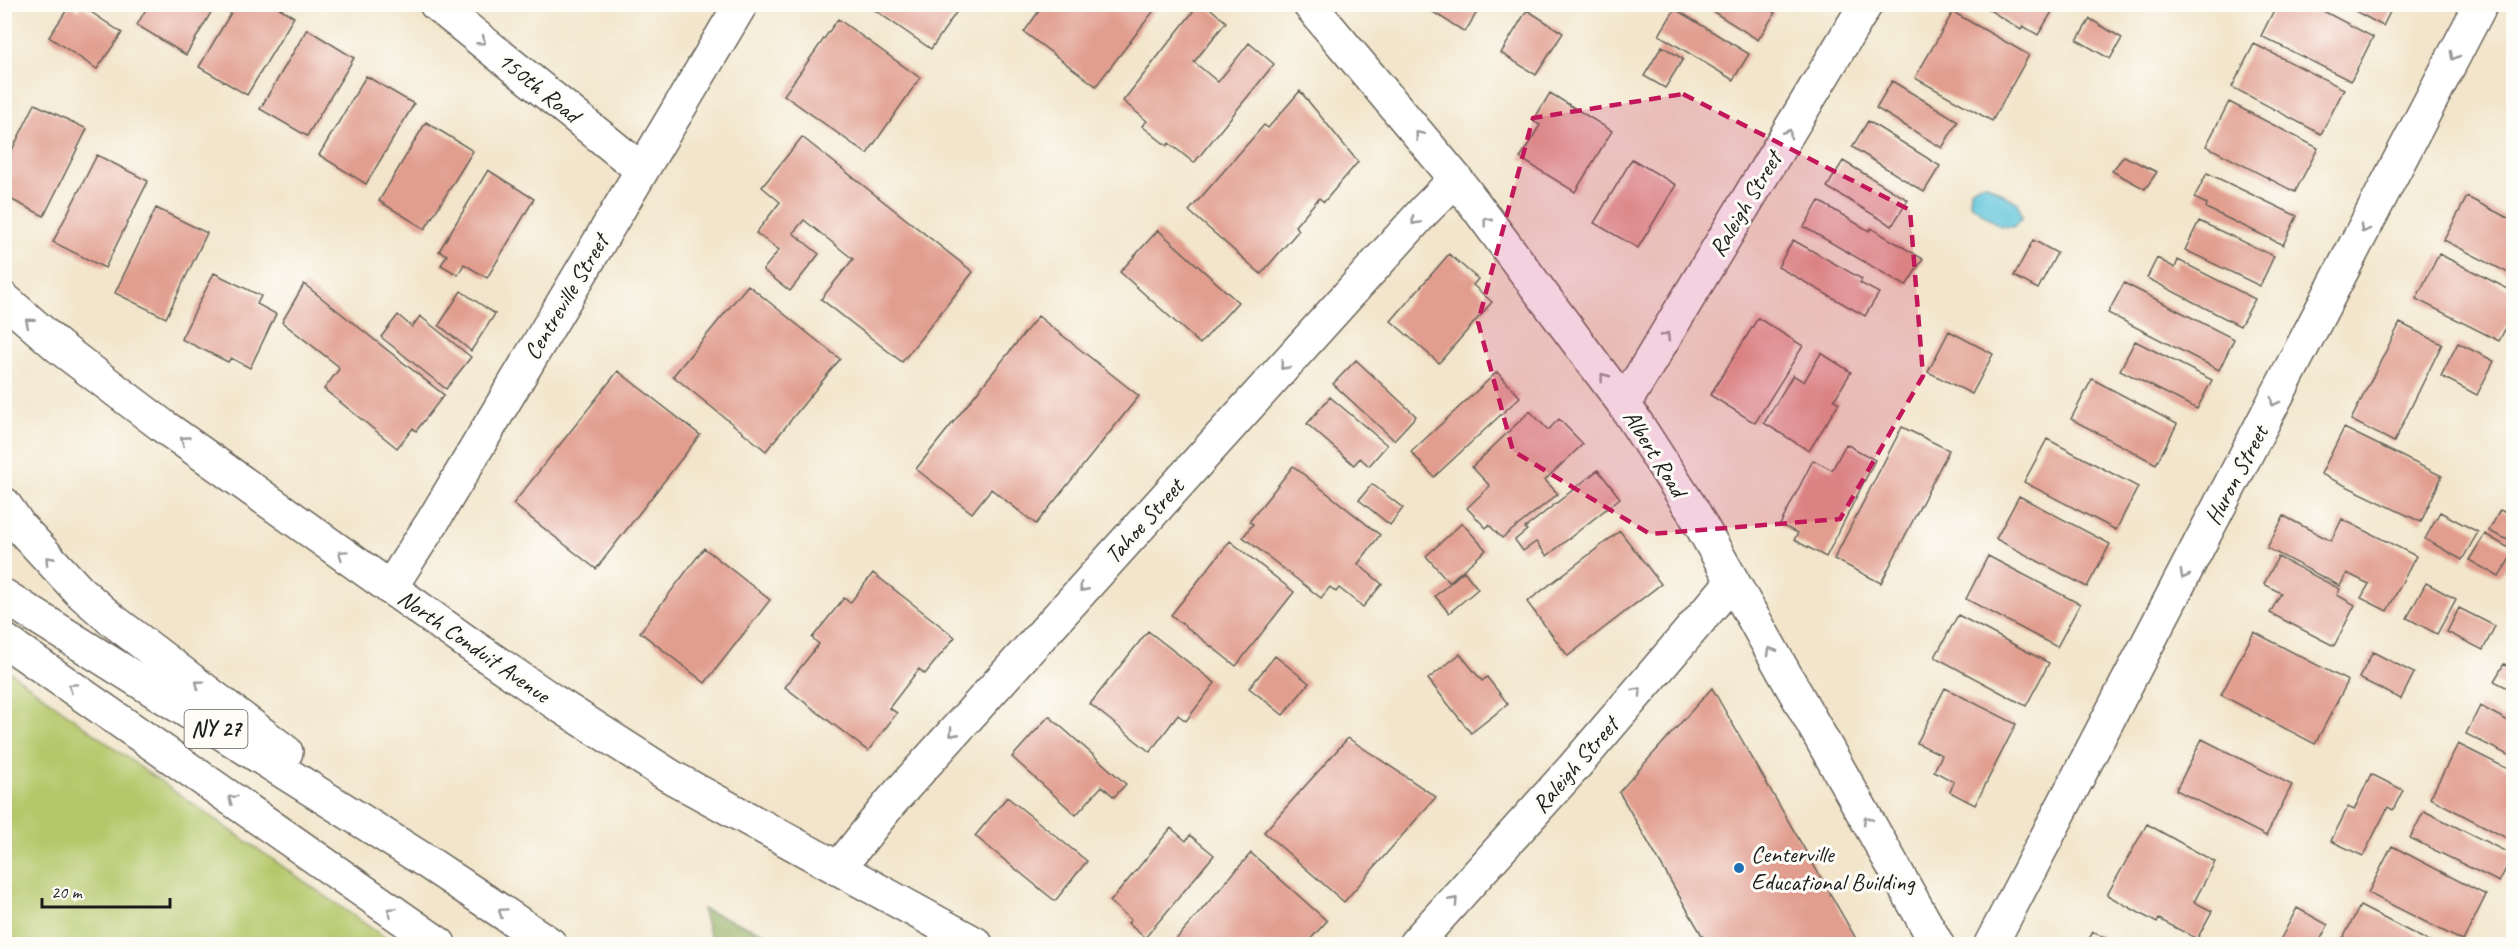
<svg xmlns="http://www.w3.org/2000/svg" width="2518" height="949" viewBox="0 0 2518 949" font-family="Caveat,sans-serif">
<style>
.green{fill:#b5c76b;stroke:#687244;stroke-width:1.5}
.forest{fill:#90ac5f;stroke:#56643e;stroke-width:1.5}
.water{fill:#5ec4db;stroke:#3d707c;stroke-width:1.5}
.building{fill:#e19d8e}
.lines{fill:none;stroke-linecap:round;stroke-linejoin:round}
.minor-casing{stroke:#676259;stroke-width:36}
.trunk-casing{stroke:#676259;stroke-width:36}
.motorway-casing{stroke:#676259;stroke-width:36}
.minor{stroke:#fff;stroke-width:33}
.trunk{stroke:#fff;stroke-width:33}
.motorway{stroke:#fff;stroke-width:33}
.oneway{stroke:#999}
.marked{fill:#c2185b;fill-opacity:0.2;stroke:#c2185b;stroke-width:4.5;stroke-dasharray:12 8;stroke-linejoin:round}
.poi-dot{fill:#1f6fb2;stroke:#fdfcf7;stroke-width:2}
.labels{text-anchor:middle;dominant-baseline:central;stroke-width:6;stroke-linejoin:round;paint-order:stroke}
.shield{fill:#fdfcf7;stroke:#605f5e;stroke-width:1.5}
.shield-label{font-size:22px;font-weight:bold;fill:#1c1c1c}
.street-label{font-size:24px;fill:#1c1c1c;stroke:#fdfcf7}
.poi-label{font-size:24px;fill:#1c1c1c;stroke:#fdfcf7;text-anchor:start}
</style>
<rect width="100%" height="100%" fill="#fdfcf7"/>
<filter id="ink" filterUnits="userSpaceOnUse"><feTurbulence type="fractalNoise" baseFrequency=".0167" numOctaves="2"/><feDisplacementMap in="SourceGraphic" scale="12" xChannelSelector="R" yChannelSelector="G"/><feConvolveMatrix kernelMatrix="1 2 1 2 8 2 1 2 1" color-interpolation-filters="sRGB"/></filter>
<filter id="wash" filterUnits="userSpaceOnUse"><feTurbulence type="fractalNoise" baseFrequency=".008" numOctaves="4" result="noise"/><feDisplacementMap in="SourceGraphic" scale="24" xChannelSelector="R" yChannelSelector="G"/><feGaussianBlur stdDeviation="1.35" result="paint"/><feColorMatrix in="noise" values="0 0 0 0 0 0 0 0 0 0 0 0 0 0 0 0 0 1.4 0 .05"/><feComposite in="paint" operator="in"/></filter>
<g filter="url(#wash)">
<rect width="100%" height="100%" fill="#f2e5cb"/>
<path class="green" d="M5 668 137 765 394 944H5Z"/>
<path class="forest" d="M702 909 793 944H712Z"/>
<path class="water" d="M1987 184 2018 203 2022 217 2013 227 2000 226 1970 204 1971 190 1978 185Z"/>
<g id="blocks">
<path class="building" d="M149 4H216L186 55 137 25Z
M236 4H273L294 17 247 95 199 67Z
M866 4H962L931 49Z
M1044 4H1159L1096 86 1024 32Z
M1199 4H1205L1226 22 1194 62 1218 82 1249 43 1274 64 1194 163 1169 143 1167 146 1142 126 1147 121 1123 101Z
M1420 4H1482L1465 32Z
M1701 4H1760L1775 13 1758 40Z
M1980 4H2040L2052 12 2038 35 2023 26 2021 30Z
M2277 4H2310L2373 37 2351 81 2261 36Z
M2342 4H2394L2383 26Z
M70 5 79 11 82 6 122 33 97 69 49 37Z
M1675 9 1749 54 1733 80 1659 35Z
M1527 10 1563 33 1536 75 1501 53Z
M1953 12 2029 55 1992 121 1915 78Z
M838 19 920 78 867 154 784 95Z
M2090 19 2122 38 2110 59 2077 40Z
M307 29 354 58 307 136 260 109Z
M2254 44 2344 89 2321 134 2232 87Z
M1662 46 1683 59 1665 88 1644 76Z
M366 76 414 104 366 184 319 155Z
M1892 81 1958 121 1942 148 1876 108Z
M1300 91 1358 162 1324 202 1319 198 1295 226 1299 230 1261 274 1189 211 1264 125 1268 128Z
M1550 93 1612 131 1575 192 1520 158 1540 125 1533 121Z
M2229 102 2318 148 2295 192 2206 146Z
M35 104 87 129 44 216 4 196V166Z
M1868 121 1940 166 1924 192 1852 147Z
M426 122 473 151 425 229 379 201Z
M802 137 973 272 902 362 821 299 853 259 804 220 793 233 819 254 790 291 763 270 779 250 756 233 780 202 762 187Z
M97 155 148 181 105 268 53 242Z
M2124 156 2157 172 2145 189 2112 171Z
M1632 159 1676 185 1638 248 1594 223Z
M1843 161 1908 200 1892 226 1827 187Z
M488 170 534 199 487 278 464 264 458 275 441 265 447 255 439 251Z
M2207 173 2297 216 2283 245 2206 208 2207 204 2194 198Z
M2467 197 2514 221V276L2444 240Z
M1819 201 1869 231 1871 228 1923 259 1906 286 1804 227Z
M156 208 207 233 166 318 115 293Z
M2199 221 2274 256 2260 286 2185 250Z
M1158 230 1238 302 1200 344 1120 272Z
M1793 240 1862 279 1860 283 1879 293 1865 316 1778 267Z
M2033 240 2057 253 2038 289 2014 276Z
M1449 254 1478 279 1473 285 1492 302 1439 363 1391 321Z
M2439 254 2514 292V312L2499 341 2416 299Z
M2157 258 2175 268 2178 260 2255 299 2240 326 2147 278Z
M214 273 261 296 257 304 276 314 250 368 231 358 228 362 181 339Z
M2124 283 2234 339 2219 370 2108 313Z
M304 284 444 395 416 431 413 428 397 448 324 389 339 369 338 366 282 322Z
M748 285 840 359 766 451 673 376Z
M461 291 495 314 471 351 439 325Z
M398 315 412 327 420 316 471 357 446 389 381 337Z
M1038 316 1139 396 1036 524 991 489 972 513 916 469Z
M1758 318 1803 346 1755 423 1710 395Z
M2400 323 2442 344 2394 442 2351 420Z
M1949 331 1993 354 1972 394 1928 372Z
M2135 341 2212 380 2197 409 2120 370Z
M2458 343 2494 361 2477 395 2441 376Z
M1821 353 1851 372 1834 400 1839 403 1809 451 1764 423 1793 375 1804 382Z
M1356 360 1416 416 1394 440 1333 384Z
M618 371 700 435 596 569 513 504Z
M1497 372 1520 397 1434 477 1411 452Z
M2092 379 2177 424 2156 464 2071 419Z
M1330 397 1387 445 1369 466 1360 458 1354 465 1307 424Z
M1530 411 1548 430 1559 419 1583 444 1545 480 1558 494 1502 538 1489 525 1486 528 1467 508 1490 486 1472 467Z
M1902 427 1949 450 1881 583 1834 559Z
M2344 428 2442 476 2421 522 2321 474Z
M2047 439 2138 487 2116 530 2024 482Z
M1846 444 1875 460 1826 557 1794 540 1798 533 1780 525 1813 460 1832 470Z
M1293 466 1380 535 1358 564 1382 584 1363 607 1339 588 1336 592 1330 587 1321 598 1243 537 1253 524 1249 522Z
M1598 470 1620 498 1547 556 1536 542 1523 551 1515 540 1527 530 1525 528Z
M1372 484 1403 508 1390 525 1359 500Z
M2019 496 2110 544 2087 587 1996 539Z
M2500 510 2514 517V543L2489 531Z
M2440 512 2478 532 2462 560 2425 539Z
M2284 516 2331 541 2342 519 2416 556 2387 611 2361 598 2369 584 2347 573 2340 586 2267 548Z
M1462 523 1486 550 1449 582 1426 556Z
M1620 531 1661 584 1568 656 1527 602Z
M2485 534 2514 551 2499 577 2469 560Z
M1230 541 1294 592 1236 666 1171 615Z
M704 548 770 600 705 683 640 632Z
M1988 556 2080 604 2057 647 1966 599Z
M2278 557 2340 589 2337 595 2355 605 2334 646 2270 613 2281 593 2264 584Z
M1464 571 1478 589 1449 613 1435 596Z
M873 573 955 637 925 674 919 669 889 708 897 713 868 751 785 687 819 644 812 638 844 598 850 603Z
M2426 583 2456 599 2437 634 2407 618Z
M2514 604V617L2508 615Z
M2459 608 2495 626 2483 650 2447 632Z
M1958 615 2049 663 2026 706 1935 657Z
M1148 631 1215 683 1186 721 1178 715 1150 752 1090 704Z
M2254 632 2348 681 2315 744 2221 695Z
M2373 652 2414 673 2401 699 2359 678Z
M1460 654 1482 681 1487 677 1508 704 1471 733 1428 679Z
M1275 656 1309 683 1283 715 1249 688Z
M2504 664 2514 670V699L2508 696 2512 690 2494 681Z
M1712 688 1859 944H1707L1619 792Z
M1945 688 2016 724 1975 805 1950 792 1954 782 1934 771 1942 755 1917 743Z
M2480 706 2514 724V758L2466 734Z
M1049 716 1126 784 1114 797 1102 786 1076 815 1012 757Z
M1348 738 1436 797 1344 902 1264 832Z
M2202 739 2292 785 2266 836 2176 790Z
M2458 744 2514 772V842L2430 798Z
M2371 774 2403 790 2393 810 2388 807 2363 856 2331 841 2348 807 2354 810Z
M1007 797 1087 861 1055 901 975 836Z
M2424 811 2513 855 2499 882 2410 838Z
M2147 824 2215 862 2194 902 2212 911 2197 939 2159 919 2157 923 2107 895Z
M1171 828 1186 841 1190 835 1214 855 1145 938 1128 923 1131 920 1110 902Z
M2392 846 2486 895 2463 941 2368 893Z
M1251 853 1327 921 1306 944H1172Z
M2360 906 2434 944H2340Z
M2297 908 2328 925 2318 944H2278Z
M2093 932 2117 944H2086Z"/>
</g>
</g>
<g filter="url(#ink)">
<use href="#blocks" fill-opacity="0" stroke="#676259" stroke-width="1.5"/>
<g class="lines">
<g class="minor-casing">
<path id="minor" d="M436 4 642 170
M1309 4 1456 179 1624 404 1693 511 1937 944
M4 299 59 347 163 426 468 643 553 701 670 776 976 944
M1624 404 1866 4
M390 588 433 521 741 4
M838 869 891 802 1425 210 1456 179
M1415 944 1574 767 1732 582
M1991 944 2481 4"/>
</g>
<g class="trunk-casing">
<path id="trunk" d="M4 504 20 527 79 591 111 619 286 752
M4 596 427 862 550 944"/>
</g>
<g class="motorway-casing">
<path id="motorway" d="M4 640 439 944"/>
</g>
<use href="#minor" class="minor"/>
<use href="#trunk" class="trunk"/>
<use href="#motorway" class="motorway"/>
</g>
<defs><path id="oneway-chevron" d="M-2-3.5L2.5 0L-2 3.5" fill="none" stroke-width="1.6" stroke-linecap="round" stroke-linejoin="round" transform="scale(1.5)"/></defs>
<g class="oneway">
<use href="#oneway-chevron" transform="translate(482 41) rotate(39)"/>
<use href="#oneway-chevron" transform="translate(2454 56) rotate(118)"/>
<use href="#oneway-chevron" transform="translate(1788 133) rotate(-59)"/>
<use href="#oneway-chevron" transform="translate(1419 135) rotate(-130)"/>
<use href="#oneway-chevron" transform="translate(1415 221) rotate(132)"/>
<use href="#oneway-chevron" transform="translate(1487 221) rotate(-127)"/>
<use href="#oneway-chevron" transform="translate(2364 229) rotate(118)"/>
<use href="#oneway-chevron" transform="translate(29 322) rotate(-140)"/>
<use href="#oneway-chevron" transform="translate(1666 336) rotate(-59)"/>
<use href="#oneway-chevron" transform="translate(1284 366) rotate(132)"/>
<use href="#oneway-chevron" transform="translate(1604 377) rotate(-127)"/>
<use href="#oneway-chevron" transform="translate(2274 402) rotate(118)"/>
<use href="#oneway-chevron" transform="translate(184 440) rotate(-144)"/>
<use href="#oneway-chevron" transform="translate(342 554) rotate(-145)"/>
<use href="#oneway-chevron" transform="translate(49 560) rotate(-132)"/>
<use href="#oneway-chevron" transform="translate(2184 575) rotate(118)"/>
<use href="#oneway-chevron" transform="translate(1083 588) rotate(132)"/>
<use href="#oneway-chevron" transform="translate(1771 651) rotate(-120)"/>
<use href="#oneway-chevron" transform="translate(199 684) rotate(-143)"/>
<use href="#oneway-chevron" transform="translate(72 687) rotate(-145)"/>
<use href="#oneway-chevron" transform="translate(1638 691) rotate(-49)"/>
<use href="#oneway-chevron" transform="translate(953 733) rotate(132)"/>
<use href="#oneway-chevron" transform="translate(232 799) rotate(-145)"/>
<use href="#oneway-chevron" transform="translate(1867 820) rotate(-120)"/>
<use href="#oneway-chevron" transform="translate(1454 901) rotate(-48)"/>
<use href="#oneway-chevron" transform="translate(391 911) rotate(-145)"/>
<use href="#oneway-chevron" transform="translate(502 912) rotate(-146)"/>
</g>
</g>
<path class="marked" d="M1683 94 1910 210 1923 376 1840 519 1650 534 1513 451 1478 322 1533 118Z"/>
<circle class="poi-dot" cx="1739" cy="868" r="6"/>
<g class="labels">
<rect class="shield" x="184.5" y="710" width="63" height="38" rx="4.5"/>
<g class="shield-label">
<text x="216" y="729">NY 27</text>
</g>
<g class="street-label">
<text transform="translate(539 87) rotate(39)">150th Road</text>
<text transform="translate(1745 204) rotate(-59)">Raleigh Street</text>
<text transform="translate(566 297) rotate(-59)">Centreville Street</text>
<text transform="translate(1655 453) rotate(58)">Albert Road</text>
<text transform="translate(2236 475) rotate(-62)">Huron Street</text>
<text transform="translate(1144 521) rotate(-48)">Tahoe Street</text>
<text transform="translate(474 646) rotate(35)">North Conduit Avenue</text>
<text transform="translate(1575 765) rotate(-49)">Raleigh Street</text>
</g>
<g class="poi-label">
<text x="1751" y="854">Centerville<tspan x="1751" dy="28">Educational Building</tspan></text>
</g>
</g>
<rect width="2518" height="949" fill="none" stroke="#fdfcf7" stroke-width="24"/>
<path d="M42 898v9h128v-9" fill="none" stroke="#1c1c1c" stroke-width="3"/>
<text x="51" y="898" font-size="18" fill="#1c1c1c" stroke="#fdfcf7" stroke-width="4.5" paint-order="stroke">20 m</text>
</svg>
